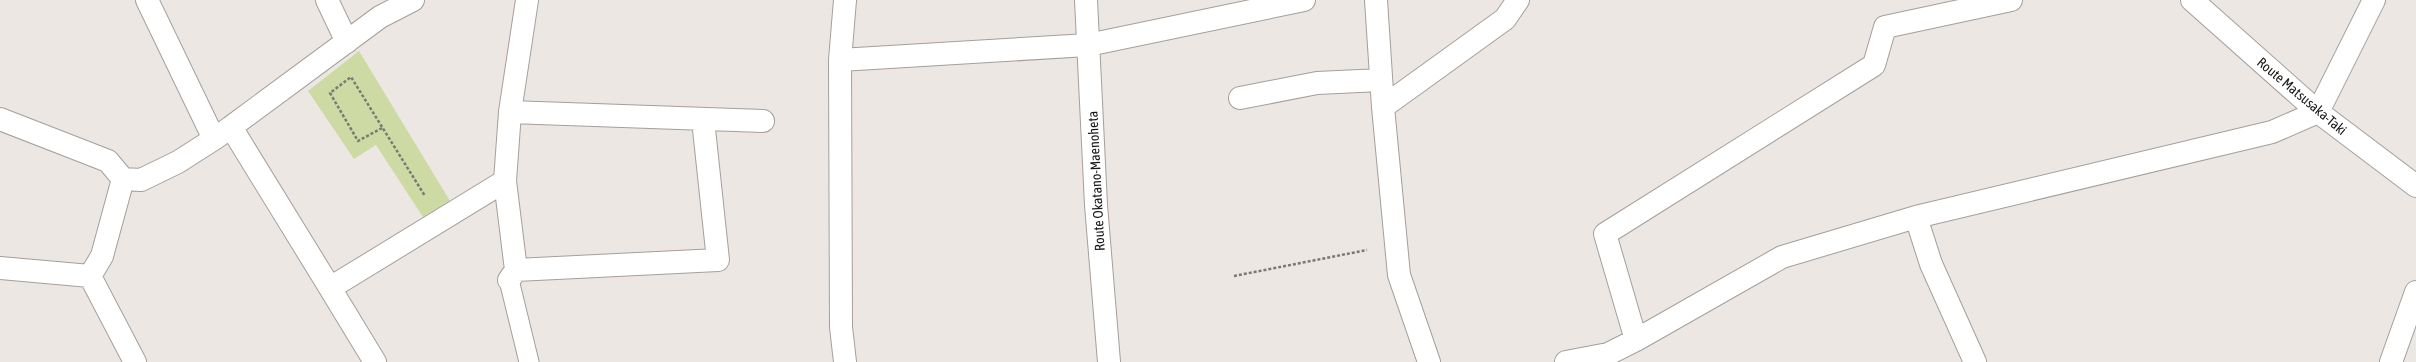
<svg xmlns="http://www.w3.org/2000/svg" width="2416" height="362" viewBox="0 0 2416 362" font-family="'Asap Condensed',sans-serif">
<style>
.green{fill:#cedaa3}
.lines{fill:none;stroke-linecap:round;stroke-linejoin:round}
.lane-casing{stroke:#a59f9c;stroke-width:21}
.street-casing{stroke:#a59f9c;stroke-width:24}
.secondary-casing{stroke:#a59f9c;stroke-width:24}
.path{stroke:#7b7875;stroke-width:2.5;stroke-dasharray:3 2;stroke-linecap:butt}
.lane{stroke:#fff;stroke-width:19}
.street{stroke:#fff;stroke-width:22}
.secondary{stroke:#fff;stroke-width:22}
.labels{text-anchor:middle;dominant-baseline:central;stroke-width:3;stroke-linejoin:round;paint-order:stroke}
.street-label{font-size:14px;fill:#1b1917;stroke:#fff}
</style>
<rect width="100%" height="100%" fill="#ece7e3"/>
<path class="green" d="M359 51 450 201 423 217 376 145 354 159 308 91Z"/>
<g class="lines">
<g class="lane-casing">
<path id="lane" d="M509 280 529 362"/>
</g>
<g class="street-casing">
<path id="street" d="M327 0 347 42
M1376 0 1383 107 1399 275 1429 362
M840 60 1088 45 1304 0
M1240 98 1317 83 1381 80
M1383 107 1505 19 1518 0
M510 112 763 121
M0 119 108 161 123 179 141 180 178 162 214 139 147 0
M231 127 380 17 413 0
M214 139 231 127 330 288 505 181
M1916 217 1931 264 1975 362
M0 268 90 276 102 256 123 179
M516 270 718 260 703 120
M90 276 135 362
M509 280 516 270 505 181 510 112 527 0
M330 288 375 362
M1636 340 1605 234 1874 65 1885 27 2011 0
M845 362 841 327 840 60 845 0
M1566 362 1608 354 1636 340 1782 257 1916 217 2272 132 2318 112 2374 0
M2391 362 2416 292"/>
</g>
<g class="secondary-casing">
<path id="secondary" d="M1086 0 1096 205 1109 362
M2192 0 2318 112 2416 186"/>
</g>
<path class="path" d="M382 128 358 141 330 93 351 77 425 196
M1234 276 1367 250"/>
<use href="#lane" class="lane"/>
<use href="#street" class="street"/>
<use href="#secondary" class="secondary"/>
</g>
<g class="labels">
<g class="street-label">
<text transform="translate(2302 96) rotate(40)">Route Matsusaka-Taki</text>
<text transform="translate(1096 181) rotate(-93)">Route Okatano-Maenoheta</text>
</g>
</g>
</svg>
